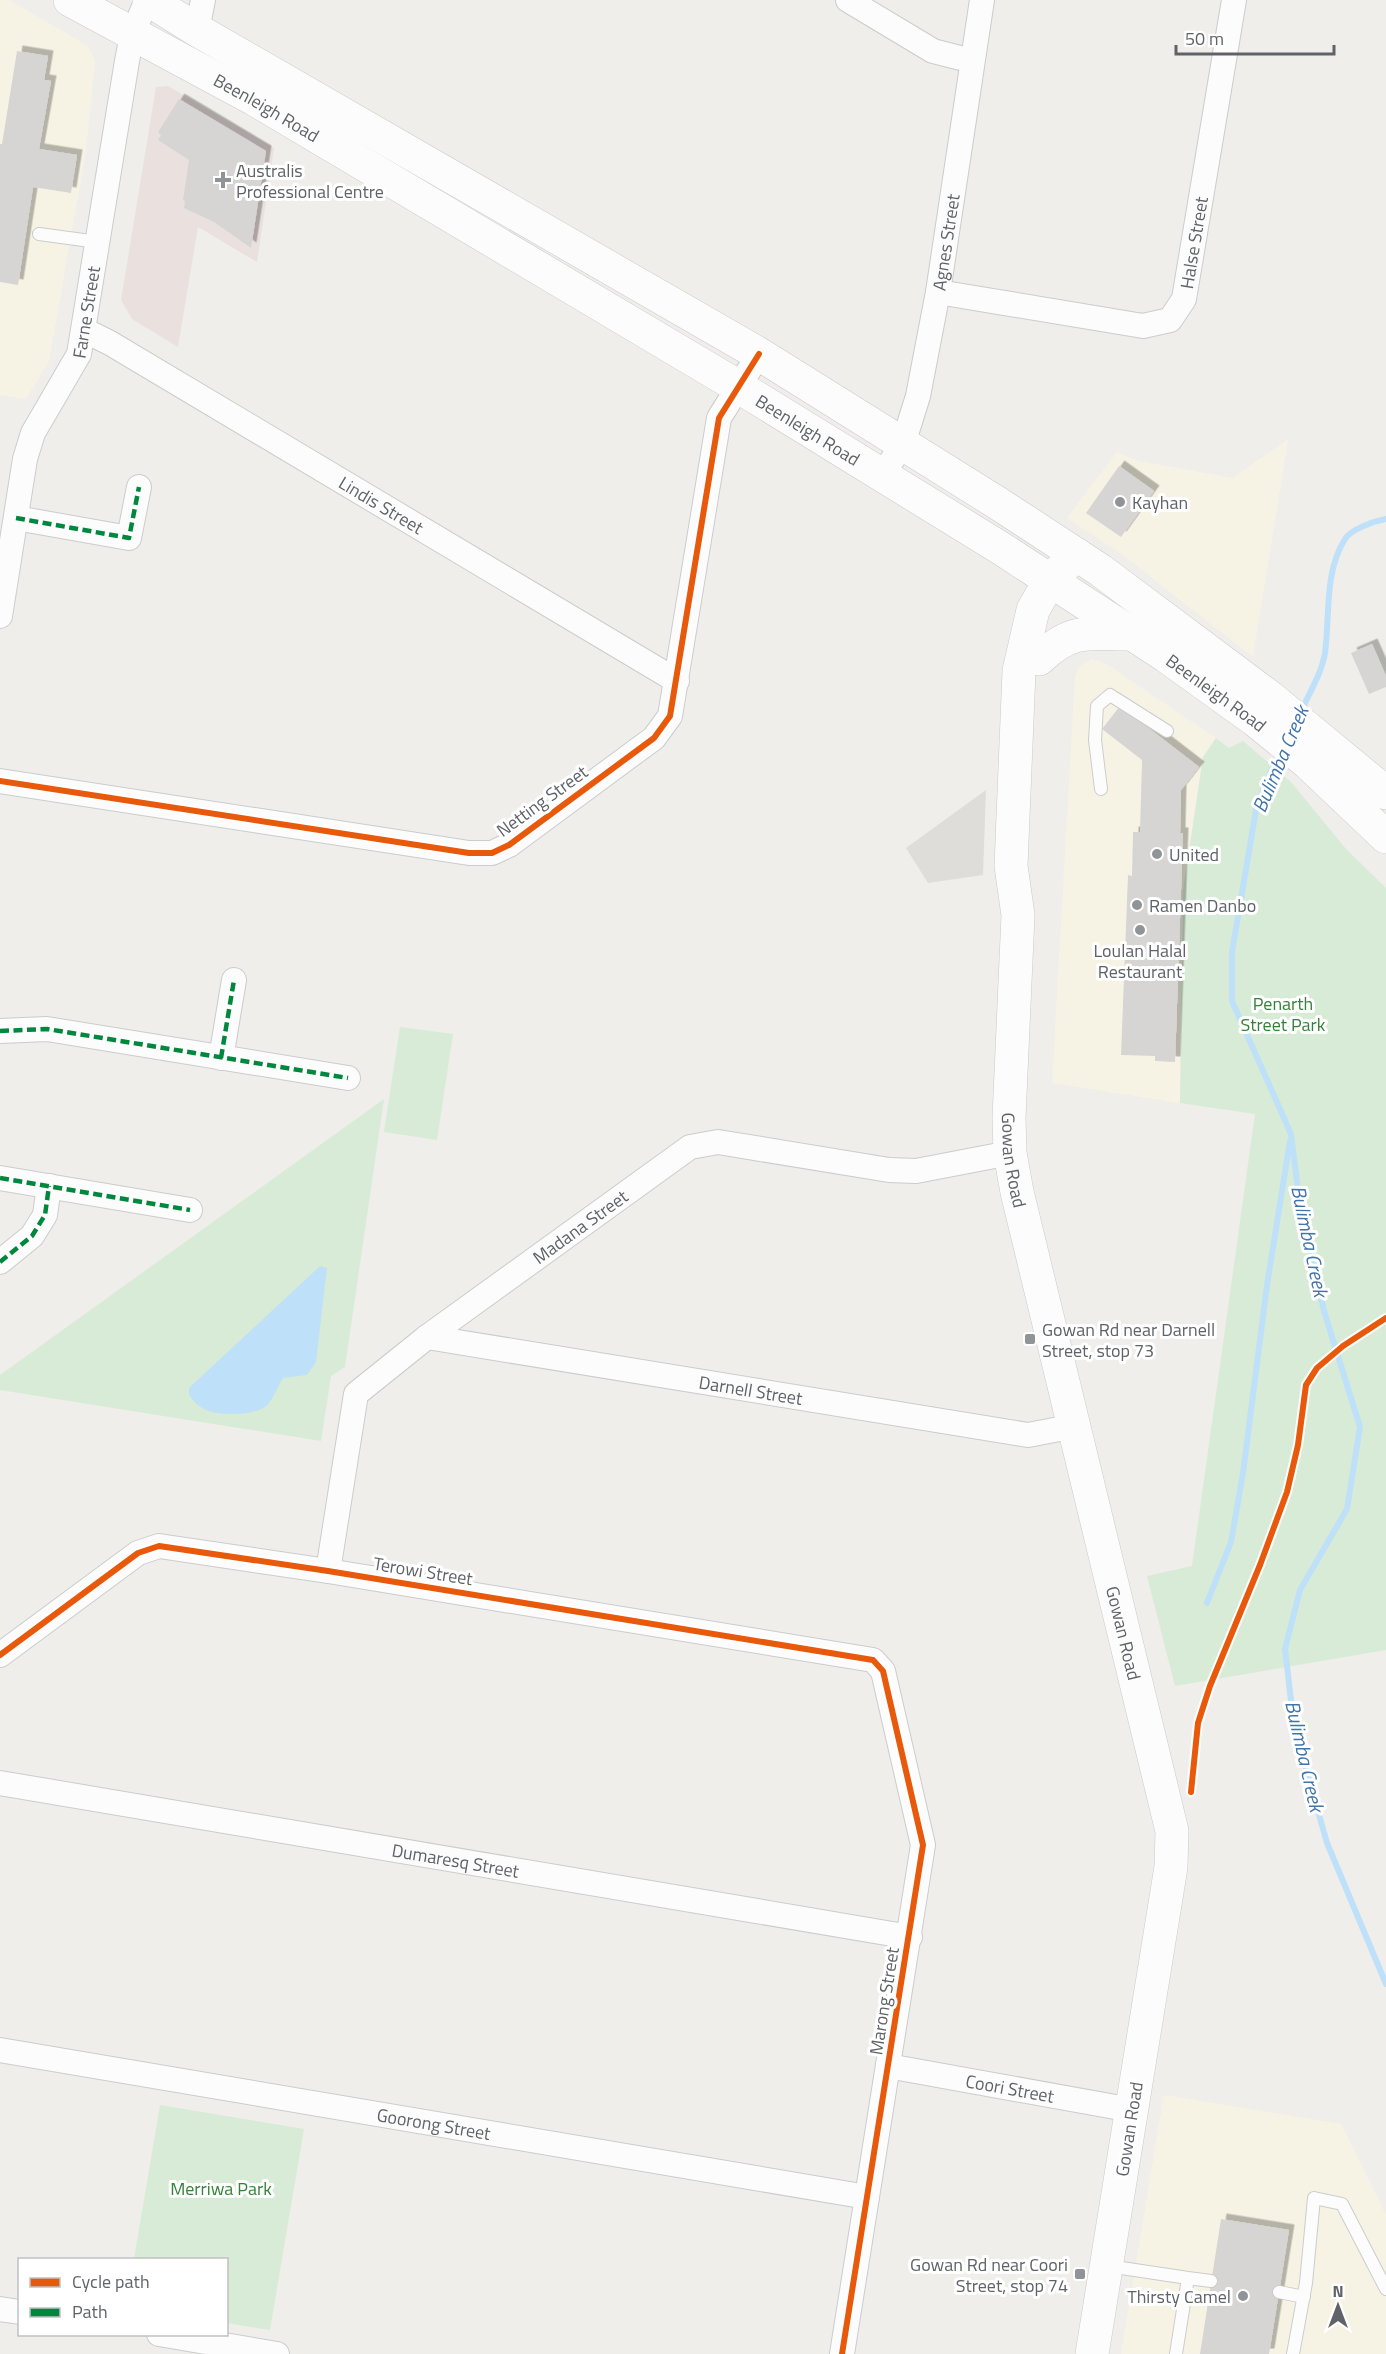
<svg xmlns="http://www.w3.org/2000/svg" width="1386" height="2354" viewBox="0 0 1386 2354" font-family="'Titillium Web',sans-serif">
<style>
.commercial{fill:#f7f3e4}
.industrial{fill:#dfddda}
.medical{fill:#eae0de}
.green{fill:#d8ebd6}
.water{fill:#bfe0f9}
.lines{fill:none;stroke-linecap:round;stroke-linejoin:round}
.stream{stroke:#bfe0f9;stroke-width:6}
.building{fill:#d6d5d3;filter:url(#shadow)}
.lane-casing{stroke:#cbcccc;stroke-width:14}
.street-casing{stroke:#cbcccc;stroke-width:26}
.secondary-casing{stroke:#cacacb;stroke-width:34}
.lane{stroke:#fdfcfc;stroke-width:12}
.street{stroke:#fdfcfc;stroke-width:24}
.secondary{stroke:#fdfcfc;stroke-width:33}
.quiet{stroke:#00873e;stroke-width:4.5;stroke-dasharray:9 4.5;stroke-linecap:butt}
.cycleway-casing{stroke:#fff;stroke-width:10}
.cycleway{stroke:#e8590c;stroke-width:6}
.poi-dot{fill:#919496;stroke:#fff;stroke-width:2}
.labels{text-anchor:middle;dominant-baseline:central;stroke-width:6;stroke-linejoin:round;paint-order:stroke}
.street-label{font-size:18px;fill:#5f6368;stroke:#fff}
.poi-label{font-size:18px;fill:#5f6368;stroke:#fff;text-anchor:start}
.park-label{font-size:18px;fill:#348238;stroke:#fff}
.water-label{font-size:20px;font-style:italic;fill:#4174aa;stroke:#fff}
</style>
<defs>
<filter id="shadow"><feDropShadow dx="5.5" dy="-5.5" stdDeviation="0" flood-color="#0004"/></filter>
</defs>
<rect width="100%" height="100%" fill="#efeeea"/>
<path class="commercial" d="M0 0H9L88 46 95 62 86 150 49 361 26 399 0 395Z
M1288 439 1253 657 1124 556 1067 518 1117 452 1138 461 1233 478Z
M1092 659 1105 663 1216 738 1203 757 1183 891 1180 1103 1052 1083 1075 677 1080 666Z
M1164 2095 1341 2124 1386 2215V2354H1121Z"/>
<path class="industrial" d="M986 790 983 875 928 883 906 848Z"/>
<path class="medical" d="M168 86 274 148 257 262 198 227 178 347 132 319 121 300 156 87Z"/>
<path class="green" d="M1216 738 1229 748 1243 741 1291 782 1346 849 1386 888V1650L1175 1686 1147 1576 1192 1566 1255 1114 1180 1103 1183 891 1203 757Z
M400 1027 453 1034 437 1140 384 1132Z
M384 1099 345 1367 331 1376 321 1441 0 1390V1375Z
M160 2105 304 2129 270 2330 227 2323 226 2260 134 2259Z"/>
<path class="water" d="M320 1266 327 1268 316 1362 307 1375 283 1378C278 1386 273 1400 266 1406 255 1416 219 1416 206 1410 198 1406 194 1402 189 1395V1388Z"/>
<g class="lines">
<path class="stream" d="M1302 709C1310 692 1322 672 1325 653 1330 616 1324 572 1345 539 1351 529 1375 521 1386 519
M1279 753 1257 804 1232 952V1001L1291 1134 1299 1197 1324 1311 1360 1427 1347 1509 1300 1590 1285 1649 1294 1726 1327 1843 1386 1984
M1207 1603 1231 1542 1243 1473 1267 1285 1290 1141"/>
</g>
<path class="building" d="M17 51 48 56 44 80 51 81 39 149 77 155 71 193 33 187 18 285 0 282V144H2Z
M179 99 266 151 251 248 214 222 184 208 185 201 183 200 189 160 158 140 161 135 158 132Z
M1119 466 1154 491 1121 537 1086 513Z
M1372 644 1386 676V687L1369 694 1351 653Z
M1120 706 1199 767 1181 790 1180 833H1183L1175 1062 1155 1061V1056L1121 1055 1128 875 1132 876 1133 832H1140L1142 760 1102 729Z
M1221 2219 1289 2230 1269 2354H1200Z"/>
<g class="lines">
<g class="lane-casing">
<path id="lane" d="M39 234 98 242
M1101 789 1095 740 1097 706 1110 695 1167 731
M1108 2266 1188 2278 1176 2354
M1188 2278 1211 2281
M1279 2292 1304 2297
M1293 2354 1306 2283 1314 2198 1342 2204 1386 2289"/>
</g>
<g class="street-casing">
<g id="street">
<path d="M848 0 933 51 972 61"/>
<path d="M197 30 203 0"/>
<path id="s1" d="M938 292 1143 326 1170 320 1184 299 1234 0"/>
<path id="s2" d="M84 330 110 343 677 681"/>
<path id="s3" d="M882 475 903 444 918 396 938 292 982 0"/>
<path d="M16 518 129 538 139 487"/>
<path id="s4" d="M0 616 25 459 33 433 79 354 127 61 132 35 147 0"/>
<path d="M0 781 469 853H492L509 845 654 738 670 716 719 418 759 354"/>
<path d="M0 1031 47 1029 348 1078"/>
<path d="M221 1058 234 980"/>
<path d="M0 1178 190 1210"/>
<path d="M0 1262 32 1236 45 1215 49 1186"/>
<path id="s5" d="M427 1337 1028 1435 1075 1426"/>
<path id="s6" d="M328 1571 356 1394 427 1337 690 1147 718 1142 889 1170 916 1171 1010 1153"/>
<path d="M0 1655 138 1553 159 1546 328 1571 873 1660 883 1671 923 1845 842 2354"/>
<path id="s7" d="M0 1783 910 1937"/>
<path id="s8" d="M0 2050 867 2197"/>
<path id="s9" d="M888 2066 1132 2110"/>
<path d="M0 2309 20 2312"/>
<path d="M159 2334 277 2354"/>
</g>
</g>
<g class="secondary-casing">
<g id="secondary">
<path id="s10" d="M70 0 254 99 739 387 1002 549 1166 656 1255 720 1308 763 1386 837"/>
<path d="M149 0 197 30 759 354 999 504 1100 570 1271 698 1386 793"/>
<path id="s11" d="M1076 554 1049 582 1033 610 1019 671 1011 866 1018 915 1009 1118 1010 1153 1017 1192 1172 1831 1171 1867 1092 2354"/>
<path d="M1039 659C1073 627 1089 634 1132 634"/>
</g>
</g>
<use href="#lane" class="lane"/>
<use href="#street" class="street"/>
<use href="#secondary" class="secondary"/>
<path class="quiet" d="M16 518 129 538 139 487
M0 1031 47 1029 348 1078
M221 1058 234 980
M0 1178 190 1210
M0 1262 32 1236 45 1215 49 1186"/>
<g class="cycleway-casing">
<path id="cycleway" d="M0 781 469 853H492L509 845 654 738 670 716 719 418 759 354
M0 1655 138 1553 159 1546 328 1571 873 1660 883 1671 923 1845 842 2354
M1191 1792 1198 1723 1210 1686 1260 1565 1287 1492 1298 1445 1306 1385 1317 1368 1343 1346 1386 1318"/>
</g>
<use href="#cycleway" class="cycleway"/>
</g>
<g class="poi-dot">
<path d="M220 171h6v6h6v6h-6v6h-6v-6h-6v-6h6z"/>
<circle cx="1120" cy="502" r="6"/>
<circle cx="1157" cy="854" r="6"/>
<circle cx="1137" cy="905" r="6"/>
<circle cx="1140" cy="930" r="6"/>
<rect x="1024" y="1333" width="12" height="12" rx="3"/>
<rect x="1074" y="2268" width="12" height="12" rx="3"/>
<circle cx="1243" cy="2296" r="6"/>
</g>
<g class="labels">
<g class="street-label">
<text stroke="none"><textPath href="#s10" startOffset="224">Beenleigh Road</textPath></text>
<text stroke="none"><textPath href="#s3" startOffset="244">Agnes Street</textPath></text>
<text stroke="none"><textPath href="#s1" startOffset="318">Halse Street</textPath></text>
<text stroke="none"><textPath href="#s4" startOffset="320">Farne Street</textPath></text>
<text stroke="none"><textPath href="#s10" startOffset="854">Beenleigh Road</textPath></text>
<text stroke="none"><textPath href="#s2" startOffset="345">Lindis Street</textPath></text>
<text stroke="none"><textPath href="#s10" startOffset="1340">Beenleigh Road</textPath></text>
<text transform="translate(542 801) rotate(-36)">Netting Street</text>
<text stroke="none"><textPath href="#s11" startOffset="624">Gowan Road</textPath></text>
<text stroke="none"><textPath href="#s6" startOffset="459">Madana Street</textPath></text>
<text stroke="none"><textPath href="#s5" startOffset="328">Darnell Street</textPath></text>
<text transform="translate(423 1571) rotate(9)">Terowi Street</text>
<text stroke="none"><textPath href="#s11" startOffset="1110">Gowan Road</textPath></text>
<text stroke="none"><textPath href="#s7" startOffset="462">Dumaresq Street</textPath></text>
<text transform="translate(884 2001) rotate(-81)">Marong Street</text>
<text stroke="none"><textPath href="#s9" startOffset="124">Coori Street</textPath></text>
<text stroke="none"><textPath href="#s8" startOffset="440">Goorong Street</textPath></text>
<text transform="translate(1129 2129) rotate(-81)">Gowan Road</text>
</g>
<g class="poi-label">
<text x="236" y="170">Australis<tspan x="236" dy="21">Professional Centre</tspan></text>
<text x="1132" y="502">Kayhan</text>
<text x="1169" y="854">United</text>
<text x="1149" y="905">Ramen Danbo</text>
<text x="1140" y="950" text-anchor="middle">Loulan Halal<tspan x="1140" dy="21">Restaurant</tspan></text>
<text x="1042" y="1329">Gowan Rd near Darnell<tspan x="1042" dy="21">Street, stop 73</tspan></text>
<text x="1068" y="2264" text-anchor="end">Gowan Rd near Coori<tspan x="1068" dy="21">Street, stop 74</tspan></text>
<text x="1231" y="2296" text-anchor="end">Thirsty Camel</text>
</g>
<g class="park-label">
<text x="1283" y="1003">Penarth<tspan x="1283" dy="21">Street Park</tspan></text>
<text x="221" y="2188">Merriwa Park</text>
</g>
<g class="water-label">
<text transform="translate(1280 759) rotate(-67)">Bulimba Creek</text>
<text transform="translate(1310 1241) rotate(78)">Bulimba Creek</text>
<text transform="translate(1305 1756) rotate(77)">Bulimba Creek</text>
</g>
</g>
<rect x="18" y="2258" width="210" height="78" fill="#ffffff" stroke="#bfc1c3" stroke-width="1.5"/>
<rect x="30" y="2278" width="30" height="9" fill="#e8590c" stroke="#bfc1c3" stroke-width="1.5"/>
<text x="72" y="2288" font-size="18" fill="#5f6368">Cycle path</text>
<rect x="30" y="2308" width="30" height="9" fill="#00873e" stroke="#bfc1c3" stroke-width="1.5"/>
<text x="72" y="2318" font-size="18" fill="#5f6368">Path</text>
<g transform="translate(1338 2306)" stroke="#ffffff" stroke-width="4.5" paint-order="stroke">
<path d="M0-4.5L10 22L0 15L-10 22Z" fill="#5f6368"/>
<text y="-9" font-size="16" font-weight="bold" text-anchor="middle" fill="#5f6368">N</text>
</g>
<path d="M1176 45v9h158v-9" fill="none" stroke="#5f6368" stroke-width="3"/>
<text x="1185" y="45" font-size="18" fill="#5f6368" stroke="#ffffff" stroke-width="4.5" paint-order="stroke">50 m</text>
</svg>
